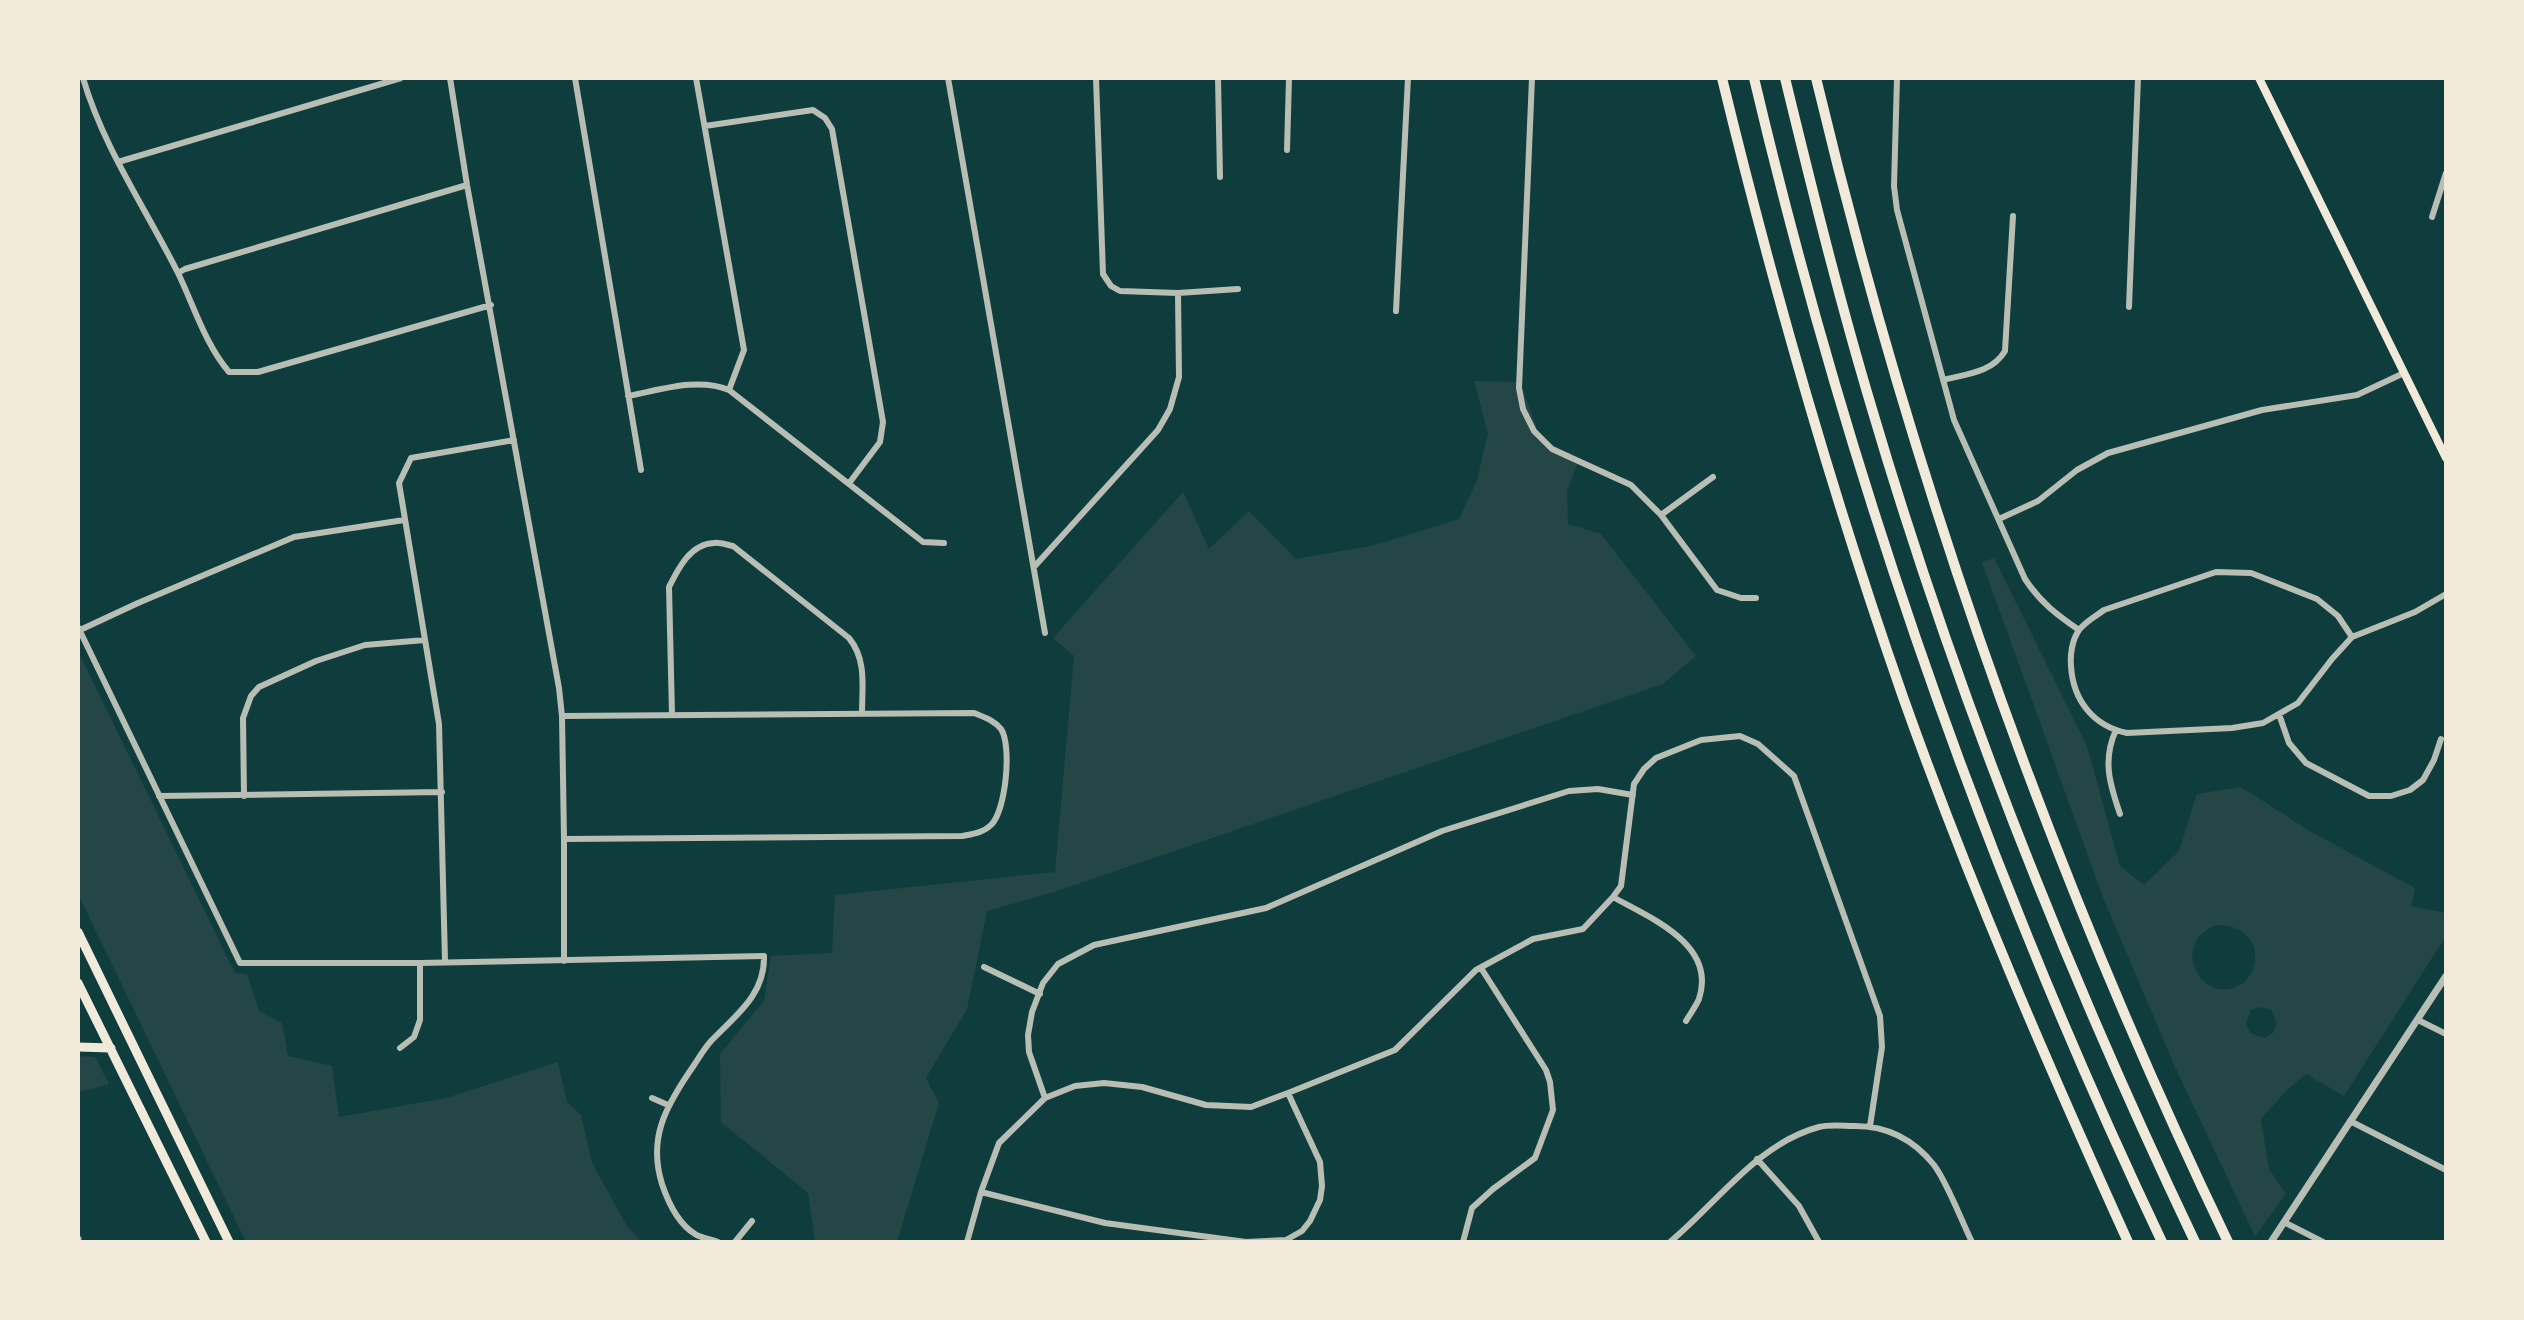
<svg xmlns="http://www.w3.org/2000/svg" width="2524" height="1320" viewBox="0 0 2524 1320" font-family="Roboto,sans-serif">
<style>
.green{fill:#244646;fill-rule:evenodd}
.lines{fill:none;stroke-linecap:round;stroke-linejoin:round}
.minor{stroke:#b8beb3;stroke-width:6}
.tertiary{stroke:#b8beb3;stroke-width:7}
.secondary{stroke:#f1e9da;stroke-width:8}
.trunk{stroke:#f1e9da;stroke-width:9}
.motorway{stroke:#f1e9da;stroke-width:10}
</style>
<rect width="100%" height="100%" fill="#0f3d3e"/>
<path class="green" d="M1474 381 1520 382 1540 437 1579 460 1567 491 1568 524 1601 534 1696 656 1663 684 1057 891 987 911 967 1009 926 1078 939 1103 897 1242H815L808 1193 721 1122 720 1054 764 1001 771 956 832 953 835 895 1055 872 1074 656 1053 638 1183 492 1209 549 1249 511 1296 559 1375 545 1459 519 1477 480 1488 434Z
M1994 558 2087 746 2120 866 2144 885 2179 851 2197 794 2241 787 2313 833 2415 888 2411 906 2446 913V936L2344 1096 2306 1074 2287 1090 2261 1119 2269 1169 2286 1194 2255 1236 2175 1067 2104 900 1982 562ZM2216 925C2238 924 2258 937 2255 962 2254 970 2249 978 2243 983 2205 1010 2166 946 2216 925ZM2261 1007 2271 1010 2277 1023 2273 1033 2264 1038 2250 1033 2246 1024 2251 1010Z
M78 651 235 973 247 974 259 1011 282 1023 288 1056 332 1066 339 1117 446 1098 558 1062 567 1102 581 1115 592 1163 627 1226 642 1242H246L78 894Z
M78 1056 95 1057 109 1084 78 1092Z"/>
<g class="lines">
<path class="minor" d="M83 78C103 147 146 209 178 273 194 306 205 344 229 372H258L491 305
M450 78 467 185 559 688 562 716 564 839V961
M575 78 641 470
M696 78 744 350 729 390
M948 78 1045 633
M1096 78 1103 274 1111 286 1120 291 1178 293 1238 289
M1218 78 1220 177
M1532 78 1519 388 1523 409 1534 431 1552 449 1631 485 1661 515 1717 590 1741 598H1756
M1897 78 1894 186 1897 210 1954 420 2025 579C2040 602 2057 615 2079 630
M705 126 813 110 825 118 832 129 883 422 880 442 850 482
M1287 150 1289 78
M118 162 401 78
M2432 217 2446 173
M178 273 185 269 467 185
M2129 307 2138 78
M1396 311 1408 78
M1943 380C1966 374 1992 373 2005 351L2013 216
M628 396C660 390 698 377 729 390L923 542 944 543
M1661 515 1713 477
M1999 519 2038 501 2077 470 2108 453 2262 410 2357 395 2404 373
M1034 567 1158 430 1170 409 1179 377 1178 293
M78 627 240 963H420L764 956C765 995 736 1015 711 1041 703 1050 697 1061 690 1071 665 1108 648 1139 662 1184 668 1202 677 1223 695 1234 701 1238 710 1239 718 1242
M80 630 138 603 294 537 404 520
M2352 637 2338 616 2317 599 2251 573 2216 572 2104 610C2096 616 2085 622 2079 630 2072 640 2070 655 2071 666 2073 700 2093 726 2127 733L2232 728 2263 723 2298 703 2332 659 2352 637 2415 612 2446 594
M2279 714 2289 743 2306 763 2369 796H2391L2410 790 2423 780 2434 760 2441 739
M672 715 669 587C678 569 690 544 714 543 719 542 728 545 733 546L849 638C867 660 862 687 862 714
M562 716 974 713C984 717 994 720 1001 729 1012 745 1006 811 991 825 983 833 972 834 962 836L564 839
M2116 730C2102 760 2110 785 2120 814
M159 796 442 792
M244 796 243 718 251 696 259 687 316 661 365 645 425 640
M1613 897C1650 918 1717 944 1699 999 1696 1006 1690 1014 1686 1021
M445 961 439 724 399 483 411 458 514 440
M984 967 1040 994
M2418 1020 2446 1034
M400 1048 414 1037 420 1020V963
M652 1098 668 1105
M1045 1098 1029 1052 1028 1035 1032 1012 1043 983 1058 964 1094 945 1266 908 1442 831 1569 791 1598 789 1633 795
M2350 1121 2446 1170
M1757 1159 1799 1206 1819 1242
M981 1192 1105 1223 1246 1242 1286 1240 1302 1231 1310 1221 1320 1200 1322 1186 1320 1162 1288 1093
M2284 1222 2323 1242
M735 1242 752 1221
M967 1242 981 1192 999 1143 1045 1098 1075 1086 1104 1083 1142 1087 1206 1105 1251 1107 1288 1093 1395 1050 1476 970 1533 939 1583 929 1613 897 1621 886 1634 784 1644 769 1656 758 1701 740 1740 736 1758 744 1794 776 1880 1016 1882 1047 1870 1126
M1463 1242 1472 1208 1493 1189 1535 1158 1553 1110 1550 1082 1546 1070 1481 968
M1670 1242C1717 1203 1758 1143 1819 1127 1830 1124 1844 1126 1855 1126 1887 1126 1914 1140 1934 1165 1948 1184 1961 1220 1972 1242"/>
<path class="tertiary" d="M78 1239V1242
M2271 1242 2446 976"/>
<path class="secondary" d="M2259 78 2446 458"/>
<path class="trunk" d="M78 932 229 1242
M78 983 206 1242
M78 1047 111 1048"/>
<path class="motorway" d="M1722 78C1773 288 1832 494 1903 697 1969 883 2047 1063 2128 1242
M1754 78C1849 480 1985 869 2162 1242
M1785 78C1812 189 1839 299 1872 409 1956 694 2067 973 2195 1242
M1816 78C1912 480 2049 870 2228 1242"/>
</g>
<rect width="2524" height="1320" fill="none" stroke="#f1e9da" stroke-width="160"/>
</svg>
